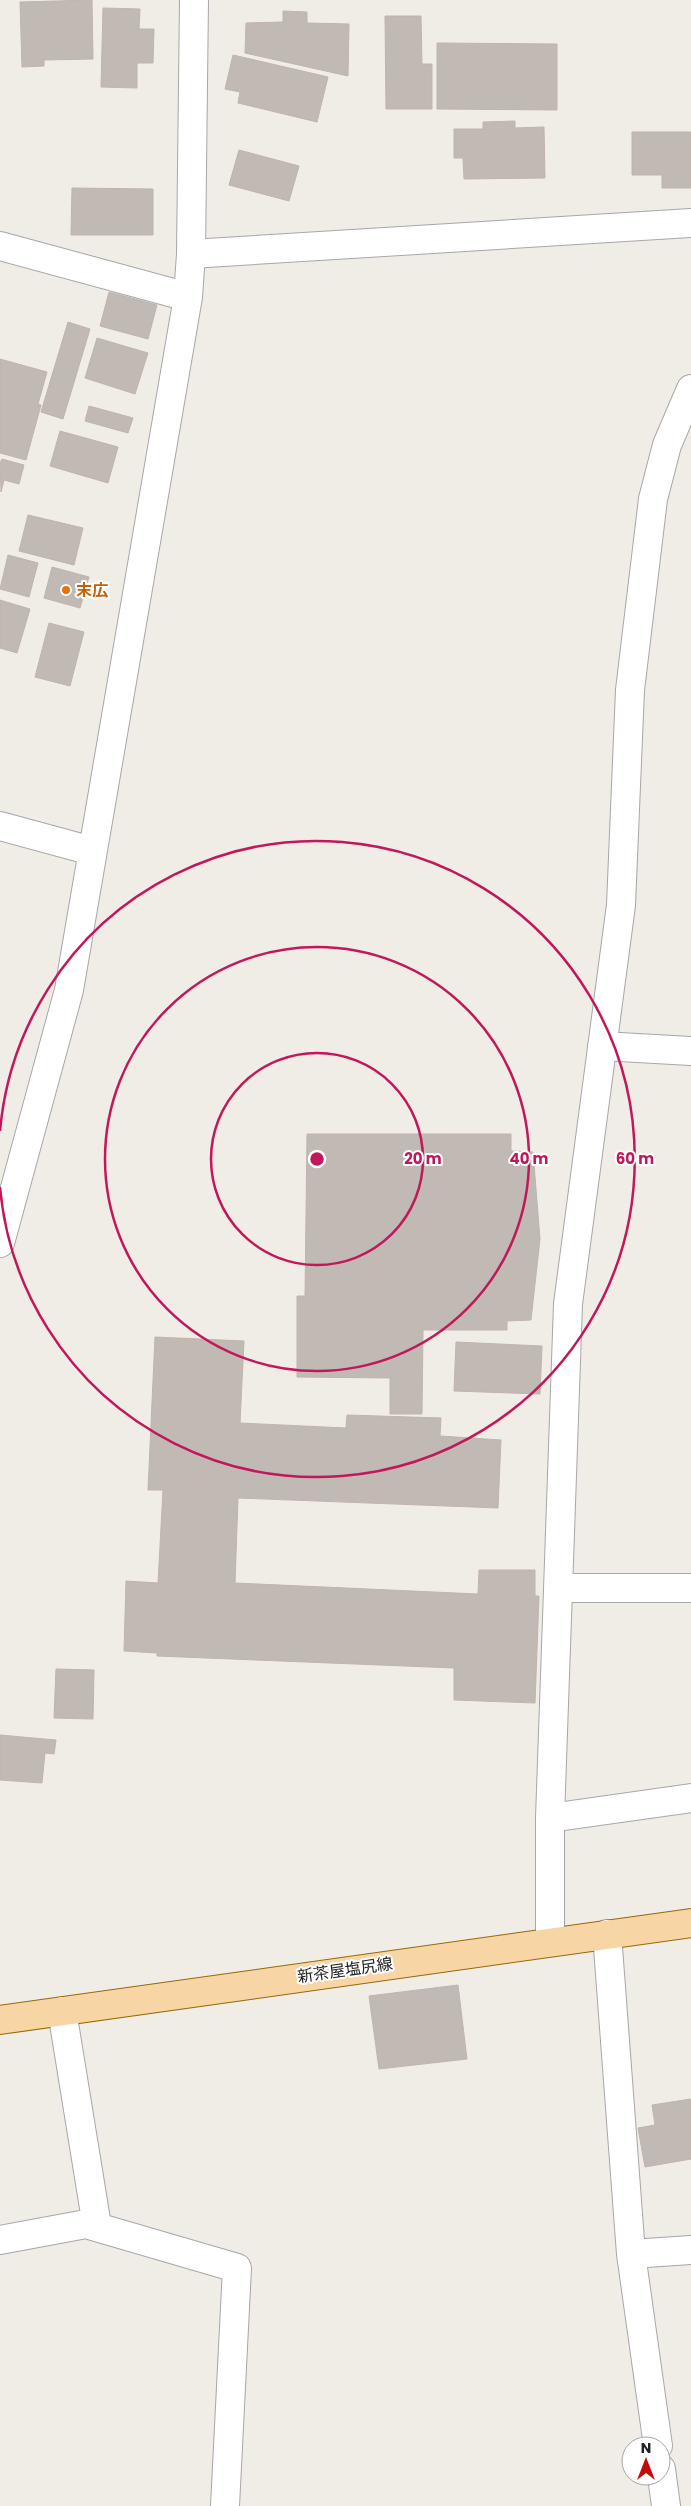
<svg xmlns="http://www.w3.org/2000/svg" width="691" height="2506" viewBox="0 0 691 2506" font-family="Poppins,'Noto Sans JP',sans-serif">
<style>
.building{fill:#c1b9b3;stroke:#c1b4aa}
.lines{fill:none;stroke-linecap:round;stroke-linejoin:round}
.minor-casing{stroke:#a7a7a7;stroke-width:30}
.major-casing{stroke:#966806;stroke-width:30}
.minor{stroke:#fff;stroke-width:28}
.major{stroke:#f8d5a4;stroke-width:28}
.ring{fill:none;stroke:#c2185b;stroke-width:2.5}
.food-dot{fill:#e8710a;stroke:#fff;stroke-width:2}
.labels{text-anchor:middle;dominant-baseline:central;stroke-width:4;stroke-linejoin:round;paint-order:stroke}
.food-label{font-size:16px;font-weight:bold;fill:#c56008;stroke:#fff;text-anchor:start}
.street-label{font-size:16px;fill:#202020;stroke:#fff}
.centre{fill:#c2185b;stroke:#fff;stroke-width:2.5}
.ring-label{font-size:15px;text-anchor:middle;font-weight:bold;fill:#c2185b;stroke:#fff;stroke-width:4;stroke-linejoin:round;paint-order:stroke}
</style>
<rect width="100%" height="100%" fill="#f0ede7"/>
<path class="building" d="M92 0 93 59 44 60V66L22 67 20 2Z
M103 8 140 9 139 29H154L153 63H137V88L101 87Z
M283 11 307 12V23L349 24 348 76 245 53 246 23 283 22Z
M385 16H421L422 64H432V109H386Z
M437 43 557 44V110L437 109Z
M233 55 328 77 317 122 238 103 240 92 225 89Z
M515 121V128L544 127 545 178 464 179 463 158H454V129H483V122Z
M632 132H691V188H662V175H632Z
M239 150 299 166 289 201 229 185Z
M72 188 153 189V235H71Z
M109 292 157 305 148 339 100 326Z
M68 322 90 329 63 419 41 412Z
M97 338 148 353 135 394 85 378Z
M0 359 47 372 38 404 41 405 26 460 0 453Z
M89 406 133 418 128 433 85 421Z
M60 431 118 447 108 483 50 466Z
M2 459 24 465 19 484 4 480 1 492 0 463Z
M28 515 83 528 74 565 19 551Z
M8 555 38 563 29 597 0 589Z
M52 567 89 577 80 608 44 598Z
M0 600 30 609 17 653 0 648Z
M49 623 84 632 70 686 35 677Z
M307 1134H511V1151L533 1152 540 1239 531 1320 507 1321V1330H423L422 1414H390V1378L297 1377V1296H305Z
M155 1337 244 1341 240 1423 346 1428 347 1415 441 1418 440 1436 501 1440 498 1508 238 1498 235 1583 478 1594 479 1570H535V1596H539L535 1703 454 1700V1668L157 1656V1653L124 1651 126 1581 158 1583 163 1490H148Z
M456 1342 542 1346 540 1394 454 1391Z
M56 1669 94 1670 93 1719 54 1718Z
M0 1735 56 1740 54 1754 45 1753 42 1783 0 1780Z
M458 1985 467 2059 379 2069 369 1996Z
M691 2099V2159L645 2167 638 2128 655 2125 652 2105Z"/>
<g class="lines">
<g class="minor-casing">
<path id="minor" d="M0 246 188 297
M191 254 691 223
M0 826 92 851
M602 1046 691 1051
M0 1243 69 990 188 297 191 254 194 0
M558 1588H691
M550 1818 691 1798
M607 1934 631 2254 658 2446
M550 1941V1818L568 1304 621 905 630 690 653 499 667 445 691 389
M62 2011 97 2226
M0 2240 86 2224 237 2268 225 2506
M631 2254 691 2250
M661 2469 666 2506"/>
</g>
<g class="major-casing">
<path id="major" d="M0 2020 691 1923"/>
</g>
<use href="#minor" class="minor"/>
<use href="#major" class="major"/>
</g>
<g class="ring">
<circle cx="317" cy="1159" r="106"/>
<circle cx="317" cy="1159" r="212"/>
<path d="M0 1131A318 318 0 1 1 0 1187"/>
</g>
<circle class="food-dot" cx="66" cy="590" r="5"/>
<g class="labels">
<g class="food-label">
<text x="76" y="590">末広</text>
</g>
<g class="street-label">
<text transform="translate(345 1970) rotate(-8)">新茶屋塩尻線</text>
</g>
</g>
<circle cx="317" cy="1159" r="8" class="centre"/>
<g class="ring-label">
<text x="423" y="1164">20 m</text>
<text x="529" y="1164">40 m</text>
<text x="635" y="1164">60 m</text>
</g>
<g transform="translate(646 2461)"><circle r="24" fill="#ffffff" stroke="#a6a6a6"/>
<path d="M0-4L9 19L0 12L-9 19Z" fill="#c70a08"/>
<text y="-8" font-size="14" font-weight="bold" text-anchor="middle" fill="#202020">N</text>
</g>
</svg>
